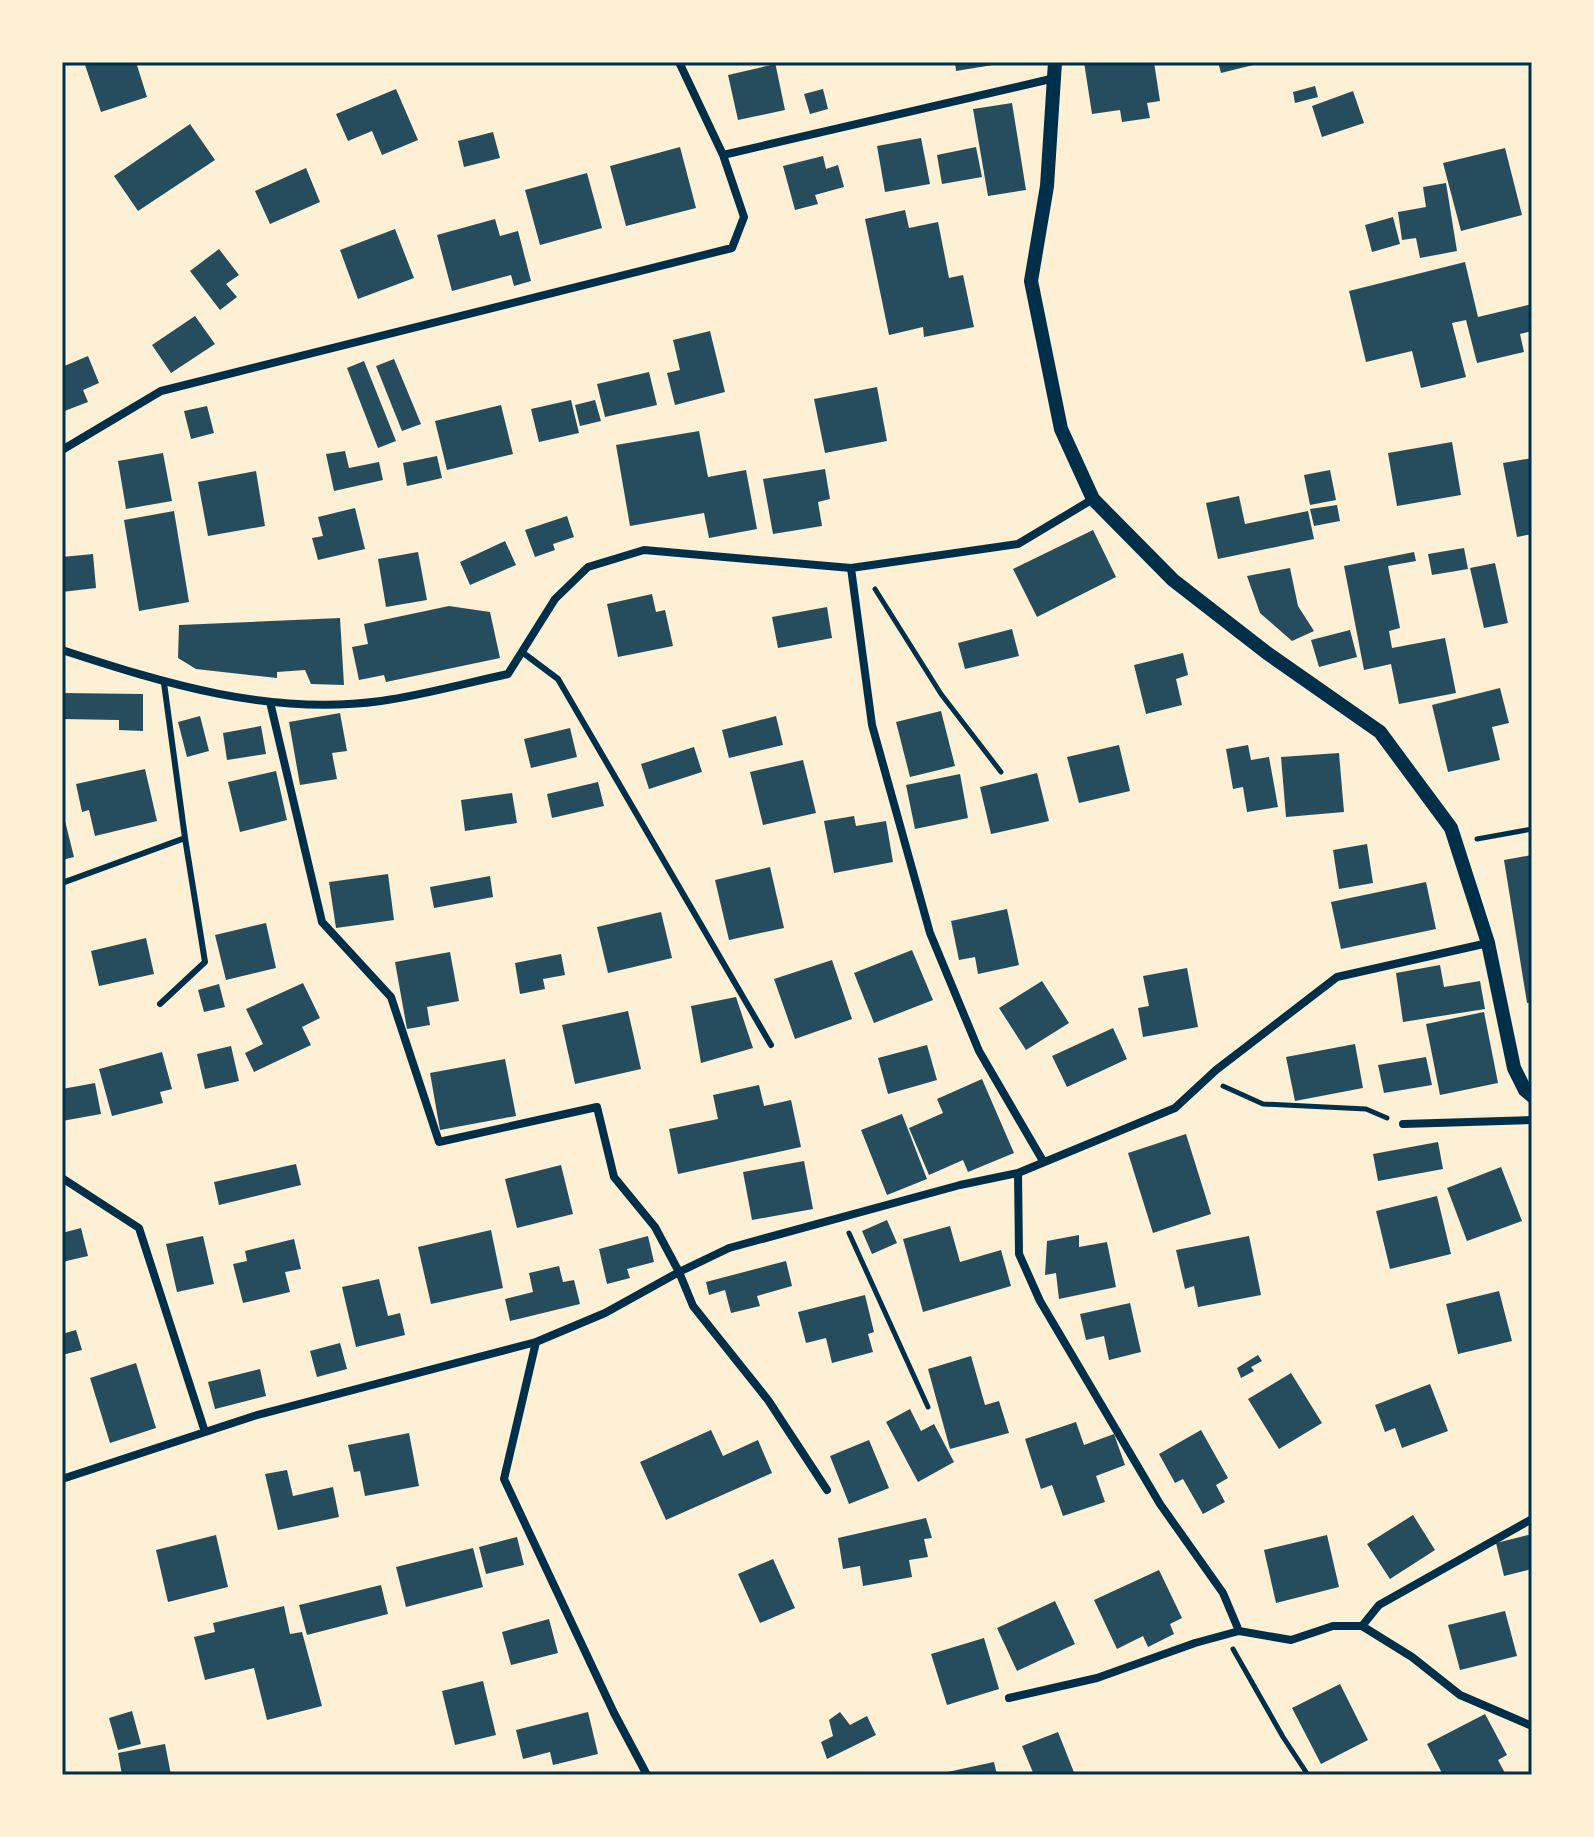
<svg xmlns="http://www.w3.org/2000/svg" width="1594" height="1837" viewBox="0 0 1594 1837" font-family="Ubuntu,sans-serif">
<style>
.building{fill:#264d5e}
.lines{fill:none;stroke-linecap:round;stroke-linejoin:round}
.path{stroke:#003049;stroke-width:5}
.service{stroke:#003049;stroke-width:6}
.minor{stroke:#003049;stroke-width:8}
.tertiary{stroke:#003049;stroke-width:14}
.neatline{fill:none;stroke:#003049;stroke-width:3}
</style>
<rect width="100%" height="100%" fill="#fdf0d5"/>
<path class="building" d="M84 62H136L147 97 101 112Z
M771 62H775L785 110 738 120 728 75 771 65Z
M955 62H999V64L956 71Z
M1084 62H1154L1160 101 1147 103 1150 118 1122 122 1120 110 1092 114Z
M1218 62H1261V63L1221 73Z
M1315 86 1318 97 1295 103 1293 92Z
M396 89 418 140 382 155 372 131 348 141 336 114Z
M823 89 828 109 810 114 804 94Z
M1353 91 1364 123 1322 137 1312 106Z
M1012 103 1026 190 988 196 973 109Z
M190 124 215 160 138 211 114 176Z
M493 132 500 158 464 167 458 141Z
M921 138 930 184 885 192 877 146Z
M680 147 696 208 626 226 610 166Z
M976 147 982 177 942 184 937 155Z
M1505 148 1522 215 1461 231 1443 163Z
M823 156 826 169 838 165 844 187 815 195 818 204 795 210 783 166Z
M306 168 320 202 270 224 255 191Z
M587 173 602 228 540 245 525 190Z
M1446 183 1457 251 1420 258 1416 238 1402 240 1398 212 1426 207 1423 187Z
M905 210 909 228 938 222 949 278 963 275 974 327 924 337 923 327 889 335 865 219Z
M1393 217 1400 244 1372 252 1365 225Z
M495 219 500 236 518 231 531 281 514 286 511 275 452 291 437 235Z
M395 229 414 278 358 299 340 250Z
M219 249 239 275 226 284 237 297 220 310 190 271Z
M1465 262 1478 317 1532 304V331L1520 334 1524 352 1477 363 1466 320 1452 323 1466 377 1421 388 1412 351 1366 362 1349 291Z
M195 316 215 344 171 373 152 345Z
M710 331 725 392 675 405 667 373 680 370 673 340Z
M88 356 99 383 83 390 88 402 62 412V367Z
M394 359 421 424 402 431 376 366Z
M364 361 396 441 378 448 347 368Z
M649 372 657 405 605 417 597 384Z
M877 387 887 441 825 453 814 399Z
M571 400 579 433 539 442 531 409Z
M595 400 601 421 580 426 575 405Z
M501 405 513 454 447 470 435 421Z
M207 406 214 433 191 439 184 411Z
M699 431 708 477 746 470 757 529 709 538 704 513 630 526 616 445Z
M1452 442 1461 495 1397 506 1388 453Z
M345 451 349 468 379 462 383 480 334 491 326 454Z
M163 453 172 501 126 509 118 461Z
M437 456 442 478 407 486 403 463Z
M1532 458V534L1517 537 1503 463Z
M825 469 830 499 818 502 822 526 773 534 763 479Z
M1330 470 1336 500 1310 505 1304 475Z
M256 471 265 526 208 536 198 482Z
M1239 496 1245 524 1308 511 1314 539 1218 559 1206 503Z
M1337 505 1340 521 1314 526 1310 509Z
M355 508 365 549 318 560 312 538 323 536 318 517Z
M174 511 189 602 139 611 124 520Z
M567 516 574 537 553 544 555 550 535 557 525 530Z
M1093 530 1116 577 1037 617 1013 569Z
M505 541 516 565 470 585 460 562Z
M1464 548 1468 569 1432 575 1428 554Z
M418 552 427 600 386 607 378 559Z
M1414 552 1416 561 1388 566 1400 628 1389 631 1392 648 1445 638 1456 693 1399 704 1391 664 1364 670 1344 566Z
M93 554 96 588 62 592V557Z
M1495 563 1508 623 1484 628 1470 568Z
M1290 568 1298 606 1314 631 1292 641 1260 613 1247 576Z
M652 594 656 612 665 610 673 646 618 657 607 604Z
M449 606 490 612 500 658 386 682 384 675 359 680 352 647 368 644 364 624Z
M827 607 832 638 778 648 772 617Z
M340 618 344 685 311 684 305 670 277 672V678L196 669 178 658 179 625Z
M1012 629 1019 656 965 669 958 643Z
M1350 630 1357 657 1319 667 1311 640Z
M1183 653 1188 675 1176 679 1182 705 1146 714 1134 665Z
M1500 688 1509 723 1492 727 1500 760 1448 772 1432 705Z
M62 693 143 694V731L119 730V720L62 719Z
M941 711 955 766 910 777 896 722Z
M340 713 347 751 332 753 337 779 300 785 289 722Z
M200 716 209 751 187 757 178 722Z
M776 716 783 745 729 758 722 730Z
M261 726 266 754 227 760 223 733Z
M570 728 577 757 531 768 524 739Z
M1119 745 1130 791 1079 803 1067 757Z
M1248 745 1251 760 1269 757 1278 807 1247 812 1243 787 1233 789 1226 749Z
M694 747 702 772 649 789 641 764Z
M1339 753 1344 812 1286 817 1281 757Z
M803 760 816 813 763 825 750 772Z
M145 769 157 821 95 836 89 810 82 812 76 784Z
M276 771 287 820 240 832 228 782Z
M1037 773 1049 821 991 834 980 787Z
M960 774 968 818 915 829 906 785Z
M598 782 604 806 552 818 547 794Z
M512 793 517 823 465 831 461 800Z
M63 813 74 857 62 860V814Z
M854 816 856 826 886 821 893 862 834 873 824 821Z
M1367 844 1373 883 1339 889 1333 850Z
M1532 855V1002L1527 1003 1504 860Z
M770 867 784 928 729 940 715 880Z
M388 874 394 920 336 928 329 882Z
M490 876 493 897 434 908 430 887Z
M1426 882 1436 929 1341 949 1331 902Z
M1007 909 1019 965 978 974 975 957 959 960 951 921Z
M661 912 672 958 608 973 597 927Z
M266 923 276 968 226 980 215 935Z
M146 938 154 974 99 986 91 951Z
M912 950 933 1000 874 1023 854 973Z
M450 952 459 1001 427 1007 430 1025 407 1029 395 962Z
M561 954 565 975 543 979 545 989 520 994 515 963Z
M832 960 852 1019 795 1039 774 979Z
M1440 965 1444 987 1480 981 1485 1009 1403 1022 1396 973Z
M1187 968 1198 1027 1143 1037 1138 1008 1149 1006 1143 976Z
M1042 981 1069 1023 1026 1050 999 1008Z
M303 983 320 1018 302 1027 311 1045 254 1072 245 1053 263 1044 246 1009Z
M219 984 225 1007 204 1012 198 990Z
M736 997 753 1048 701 1063 691 1006Z
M628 1011 641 1069 575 1084 562 1025Z
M1484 1012 1498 1083 1440 1095 1426 1024Z
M1113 1028 1127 1059 1067 1087 1052 1056Z
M1355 1044 1363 1088 1295 1101 1286 1057Z
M927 1045 937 1080 888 1094 878 1058Z
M231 1046 239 1081 205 1089 197 1054Z
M162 1052 172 1089 160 1092 163 1103 112 1116 99 1069Z
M1426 1057 1432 1085 1384 1093 1378 1065Z
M505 1059 516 1116 440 1130 430 1073Z
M982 1079 1014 1153 968 1172 963 1160 929 1175 909 1128 943 1113 937 1099Z
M95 1083 101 1114 62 1121V1089Z
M759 1085 764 1106 791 1100 801 1147 678 1174 669 1129 718 1119 713 1095Z
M902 1114 927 1179 887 1195 861 1130Z
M1186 1134 1211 1214 1153 1233 1128 1153Z
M1438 1142 1443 1169 1378 1181 1373 1154Z
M804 1161 813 1209 752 1220 743 1172Z
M296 1164 301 1185 219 1205 214 1182Z
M561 1165 573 1214 517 1228 505 1179Z
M1501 1167 1522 1221 1467 1241 1447 1188Z
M1437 1196 1451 1254 1390 1269 1376 1211Z
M887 1220 897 1243 872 1254 862 1231Z
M950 1226 960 1262 1001 1250 1011 1286 923 1312 903 1239Z
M81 1228 88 1256 62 1262V1233Z
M491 1230 503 1288 431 1304 418 1247Z
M1079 1235V1247L1107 1242 1116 1287 1059 1299 1056 1273 1045 1275 1047 1241Z
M203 1236 214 1284 177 1292 166 1244Z
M648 1236 654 1262 627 1269 630 1278 607 1284 599 1249Z
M1249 1236 1261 1295 1198 1307 1194 1286 1185 1289 1176 1250Z
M294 1239 301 1269 285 1272 290 1292 243 1303 233 1264 247 1261 245 1251Z
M786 1261 792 1286 757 1296 760 1306 731 1313 725 1290 709 1295 706 1282Z
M559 1266 563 1282 574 1280 580 1304 510 1321 505 1299 533 1292 529 1273Z
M379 1279 388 1316 400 1313 405 1335 356 1347 342 1287Z
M1499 1291 1512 1341 1458 1354 1446 1304Z
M865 1295 874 1332 868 1334 873 1352 832 1363 826 1338 806 1343 798 1312Z
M1130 1303 1141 1352 1109 1360 1104 1336 1086 1340 1080 1314Z
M76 1330 82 1350 62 1355V1334Z
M340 1343 347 1369 317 1377 310 1351Z
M1258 1355 1262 1361 1251 1367 1254 1371 1241 1378 1237 1368Z
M971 1356 985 1405 999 1401 1009 1433 950 1449 928 1369Z
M136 1363 156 1428 110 1443 90 1378Z
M260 1369 266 1396 215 1409 208 1382Z
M1291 1373 1322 1423 1279 1449 1248 1399Z
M1430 1384 1448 1431 1402 1448 1395 1428 1385 1432 1375 1405Z
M910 1409 921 1431 934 1424 954 1462 918 1482 886 1422Z
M1076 1422 1084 1445 1114 1434 1125 1465 1096 1476 1105 1502 1063 1516 1052 1485 1041 1489 1025 1439Z
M711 1430 723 1456 758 1440 772 1473 666 1520 640 1462Z
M1201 1430 1228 1478 1216 1485 1225 1502 1203 1514 1183 1479 1175 1483 1159 1454Z
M409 1433 419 1486 365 1496 360 1471 354 1472 348 1445Z
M869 1440 889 1488 849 1504 830 1456Z
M287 1470 293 1496 333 1487 339 1517 278 1530 265 1474Z
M1413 1515 1435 1550 1390 1579 1367 1544Z
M926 1518 932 1538 924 1539 928 1557 909 1560 912 1577 863 1586 860 1566 843 1569 838 1538Z
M1532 1534V1569L1504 1576 1496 1543Z
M216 1535 228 1587 168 1602 156 1550Z
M1327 1535 1339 1587 1276 1603 1264 1550Z
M517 1537 524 1565 486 1574 479 1547Z
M473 1548 483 1587 406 1607 396 1567Z
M773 1559 795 1608 760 1623 738 1574Z
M1159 1570 1182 1618 1170 1624 1174 1634 1148 1647 1143 1636 1117 1649 1094 1600Z
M381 1585 388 1614 307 1635 299 1605Z
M1055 1601 1075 1644 1017 1671 997 1628Z
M284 1606 290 1634 302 1632 322 1706 267 1720 254 1668 205 1680 194 1637 215 1632 213 1623Z
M1505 1611 1517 1656 1460 1670 1448 1625Z
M549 1619 558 1653 511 1665 502 1632Z
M984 1638 999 1689 947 1705 931 1654Z
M483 1681 496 1735 455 1745 442 1691Z
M1340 1684 1368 1740 1321 1764 1292 1708Z
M132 1711 141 1744 118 1750 109 1718Z
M588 1712 598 1754 553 1765 550 1752 523 1759 516 1730Z
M840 1712 850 1725 867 1716 876 1735 827 1759 821 1742 833 1736 829 1720Z
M1485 1714 1507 1755 1498 1760 1506 1775H1443L1427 1744Z
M1058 1732 1075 1775H1034L1022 1746Z
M165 1744 171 1775H122L118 1753Z
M994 1762 997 1775H939L938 1774Z"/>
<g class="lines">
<path class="path" d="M875 589 941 694 1001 772
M1477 839 1532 829
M1223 1086 1263 1104 1366 1109 1387 1118
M849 1233 928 1407
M1233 1649 1283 1737 1308 1775"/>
<path class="service" d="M522 652 558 679 771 1045
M62 883 185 838 164 683
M160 1004 205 962 185 838"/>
<path class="minor" d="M723 155 1055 78
M62 450 161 391 732 248 744 217 723 155 679 62
M851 568 872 725 930 933 979 1051 1043 1161
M62 650C166 684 270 716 381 701 424 695 466 683 508 674L555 599 588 567 644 550 851 568 1018 544 1093 499
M270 702 322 922 391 997 439 1142 597 1107 614 1177 655 1227 679 1272 693 1306 768 1400 827 1490
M1403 1124 1532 1120
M62 1178 139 1228 205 1432
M536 1342 504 1479 614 1713 647 1775
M62 1479 254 1416 536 1342 605 1313 679 1272 729 1248 960 1185 1018 1173 1175 1108 1216 1070 1337 977 1488 943
M1362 1626 1379 1605 1532 1519
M1239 1631 1291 1640 1333 1626H1362L1412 1657 1460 1695 1532 1726
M1009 1698 1097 1678 1195 1643 1239 1631 1223 1593 1160 1504 1040 1301 1019 1254 1018 1173"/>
<path class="tertiary" d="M1055 62 1047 186 1031 281 1061 429 1093 499 1173 580 1267 653 1380 732 1451 828 1488 943 1514 1068 1525 1090 1532 1096"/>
</g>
<rect width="1594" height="1837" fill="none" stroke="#fdf0d5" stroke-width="128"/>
<rect x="64" y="64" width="1466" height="1709" class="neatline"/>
</svg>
